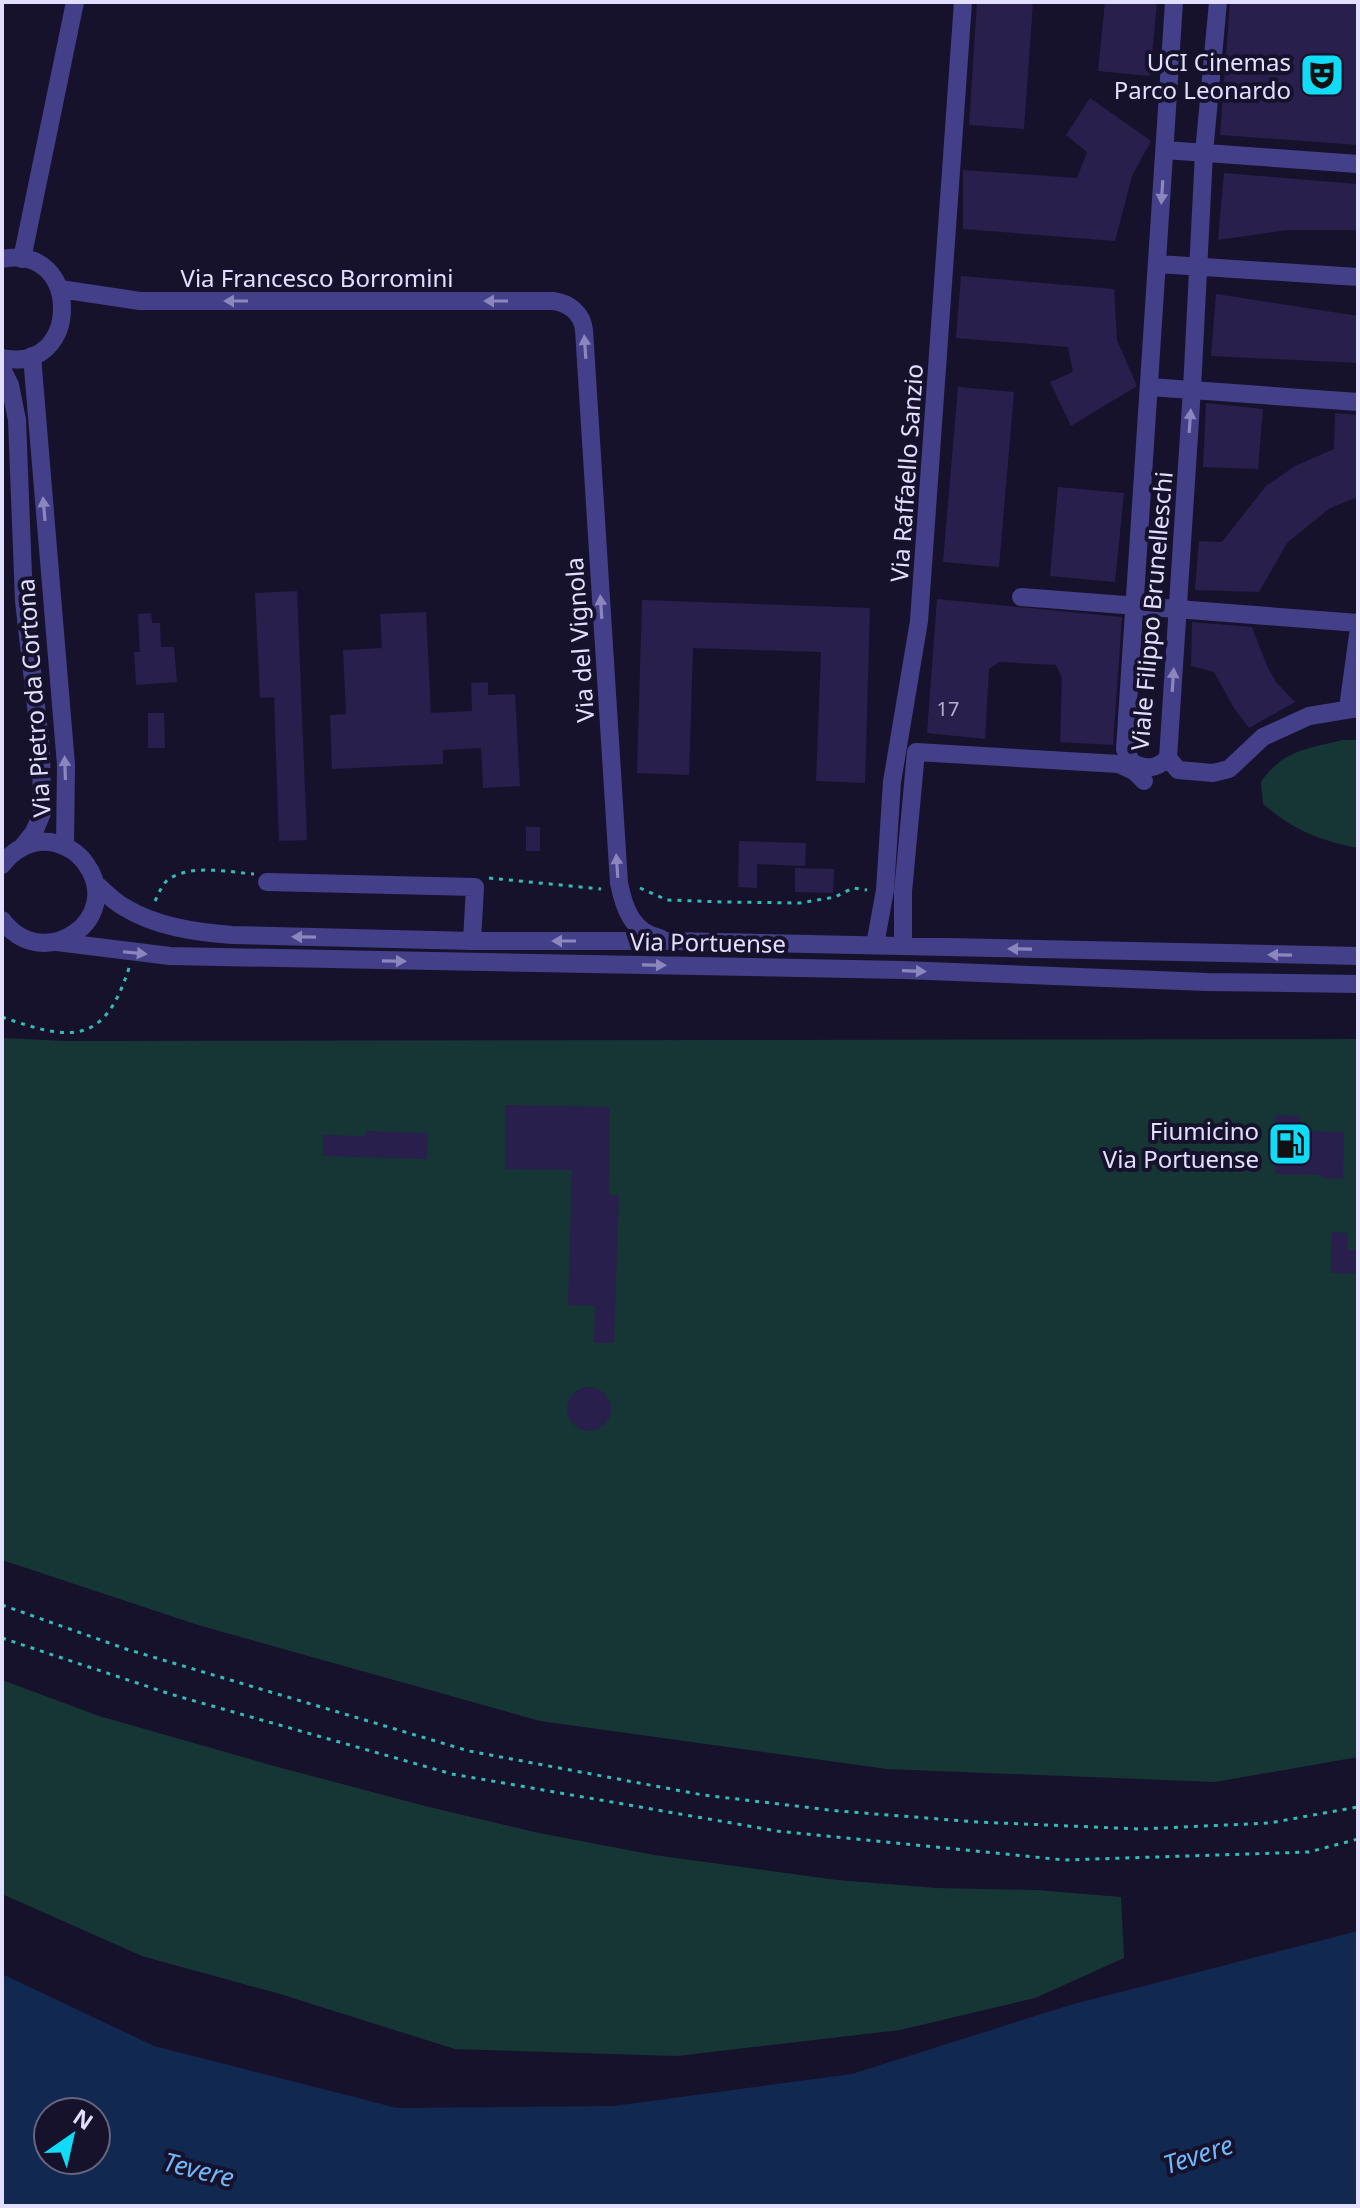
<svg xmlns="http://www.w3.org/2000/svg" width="1360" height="2208" viewBox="0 0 1360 2208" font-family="'Noto Sans',sans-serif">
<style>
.green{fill:#163635}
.water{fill:#112851;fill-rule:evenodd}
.building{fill:#291f4c}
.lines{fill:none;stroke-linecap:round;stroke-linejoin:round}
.path{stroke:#35bbb5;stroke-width:3;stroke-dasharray:4 6;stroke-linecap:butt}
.minor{stroke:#443f89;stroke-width:18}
.oneway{fill:#8b87be}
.labels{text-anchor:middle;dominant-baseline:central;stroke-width:8;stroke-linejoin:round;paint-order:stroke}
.number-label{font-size:20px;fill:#b4aed2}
.poi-label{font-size:24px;fill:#e2defe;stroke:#17122c;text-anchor:end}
.street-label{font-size:24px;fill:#e2defe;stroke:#17122c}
.water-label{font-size:26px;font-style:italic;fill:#70b7fa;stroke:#17122c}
</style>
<rect width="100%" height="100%" fill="#17122c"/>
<path class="green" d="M1342 740H1358V848C1318 840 1294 830 1263 804L1261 782C1283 750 1307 749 1342 740Z
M2 1038 66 1041 1358 1039V1757L1215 1782 887 1769 540 1721 198 1625 2 1560Z
M2 1680 99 1716 274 1766 425 1806 539 1833 654 1855 837 1880 936 1888 1036 1890 1121 1897 1124 1958 1035 1998 900 2030 677 2056 455 2049 280 1994 142 1956 2 1894Z"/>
<path class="water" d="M1358 1931V2206H2V1974L154 2046 397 2108 614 2106 852 2074 1070 2005ZM48 2112H96V2160H48Z"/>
<path class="building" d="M977 2H1033L1024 129 969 125Z
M1105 2H1157L1150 76 1098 71Z
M1230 2H1358V145L1220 135Z
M1090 98 1151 141 1132 176 1115 241 963 229V170L1077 178 1087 152 1066 135Z
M1224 173 1358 184V230H1288L1218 240Z
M961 276 1114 289 1117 340 1137 386 1071 426 1050 382 1073 372 1068 347 956 338Z
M1216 294 1358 316V363L1211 356Z
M958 387 1014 392 999 567 943 562Z
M1206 403 1263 409 1258 469 1203 467Z
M1335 413 1358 415V497L1330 508 1287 543 1259 592 1195 590 1199 541 1222 542 1266 486 1295 466 1334 449Z
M1058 487 1124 493 1115 582 1050 576Z
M297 591 307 840 279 841 274 697 260 698 255 593Z
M937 599 1122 617 1113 745 1060 742 1062 678 1056 665 999 662 989 669 985 739 927 733Z
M642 600 870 608 865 783 816 781 821 652 693 648 689 775 637 773Z
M426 612 431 713 472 711 471 683 488 682V695L515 694 520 786 483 788 481 748 443 750V764L332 769 330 715 346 714 343 650 382 648 380 614Z
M151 613 152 623H160L161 647H174L177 682 136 685 134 652H140L138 614Z
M1192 622 1252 627 1267 666 1276 682 1295 702 1249 728 1234 708 1214 672 1191 666Z
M148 713H164L165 748H148Z
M526 827H540V851H526Z
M739 841 806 843 805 866 757 864V888L738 887Z
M795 868 834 869 833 893 795 892Z
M505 1105 610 1107 609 1195 619 1196 614 1343H594L595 1306 568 1305 572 1170 505 1169Z
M1276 1115 1300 1116V1131L1344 1132 1343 1179 1322 1178V1175L1275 1174Z
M365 1131 428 1133 427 1159 323 1156V1135L365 1136Z
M1332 1232 1348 1233 1347 1250H1358V1274L1331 1273Z
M567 1409a22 22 0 1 1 44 0a22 22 0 1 1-44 0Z"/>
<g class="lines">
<path class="path" d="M489 878 601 889
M640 888 667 900 725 902 800 903 835 897 853 888 867 890
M155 901C159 893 162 884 169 879 191 864 229 872 254 874
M2 1017C71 1041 104 1046 129 968
M2 1605 126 1649 469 1751 703 1795 838 1811 977 1822 1140 1829 1269 1823 1358 1807
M2 1638 170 1694 452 1774 777 1831 1064 1860 1309 1852 1358 1839"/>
<path class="minor" d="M1174 2 1125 749 1132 763C1147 769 1155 770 1168 758L1192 389 1204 153 1218 2
M1165 150 1358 164
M2 259C82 242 82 375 2 358
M22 259 75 2
M1158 264 1358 277
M60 289 140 301H553C569 303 582 313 584 330L619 883C624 908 632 932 660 938
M32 356 66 765 65 846
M2 369 10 385 17 420 24 601 41 750 42 813 34 832 22 847
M1150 387 1358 402
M1021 597 1358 623
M1348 708 1358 635
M1168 758 1178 770 1213 773 1229 769 1263 737 1309 716 1358 708
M2 865C13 850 30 840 50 842 64 844 78 852 86 864 125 918 44 976 2 920
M267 882 475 887 472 941
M95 883C104 891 113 901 124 907 156 927 196 932 232 935L472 941H674L1358 956
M57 942 170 956 903 970 1207 982 1358 984
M875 945 885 890 892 782 919 621 963 2
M903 946V892L916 752 1119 764 1134 771 1144 781"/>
</g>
<defs><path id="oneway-solid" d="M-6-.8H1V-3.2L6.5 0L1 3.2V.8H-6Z" transform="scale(2)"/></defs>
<g class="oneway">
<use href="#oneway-solid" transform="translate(1162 192) rotate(94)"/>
<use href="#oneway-solid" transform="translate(236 301) rotate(-180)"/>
<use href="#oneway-solid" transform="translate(496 301) rotate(-180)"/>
<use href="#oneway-solid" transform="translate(585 347) rotate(-94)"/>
<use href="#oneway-solid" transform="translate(1190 421) rotate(-86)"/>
<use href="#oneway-solid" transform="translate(44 509) rotate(-95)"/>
<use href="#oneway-solid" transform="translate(601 607) rotate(-94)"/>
<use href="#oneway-solid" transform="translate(1173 680) rotate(-86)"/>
<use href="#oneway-solid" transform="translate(65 768) rotate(-92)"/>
<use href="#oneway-solid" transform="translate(617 866) rotate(-94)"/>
<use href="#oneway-solid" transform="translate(304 937) rotate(-179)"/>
<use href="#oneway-solid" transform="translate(564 941) rotate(-180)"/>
<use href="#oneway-solid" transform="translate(1020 949) rotate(-179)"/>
<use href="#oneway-solid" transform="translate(135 953) rotate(6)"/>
<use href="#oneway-solid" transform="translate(1280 955) rotate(-179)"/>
<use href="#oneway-solid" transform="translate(394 961) rotate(1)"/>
<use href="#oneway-solid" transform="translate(654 965) rotate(1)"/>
<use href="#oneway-solid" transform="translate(914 971) rotate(2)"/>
</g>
<defs>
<g id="theatre-square" transform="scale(2.3)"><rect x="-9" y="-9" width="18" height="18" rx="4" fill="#11dcf7" stroke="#17122c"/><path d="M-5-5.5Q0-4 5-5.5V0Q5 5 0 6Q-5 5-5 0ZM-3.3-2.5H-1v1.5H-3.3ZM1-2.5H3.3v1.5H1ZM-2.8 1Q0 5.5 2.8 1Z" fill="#111"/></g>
<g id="fuel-square" transform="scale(2.3)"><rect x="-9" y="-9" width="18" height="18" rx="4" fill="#11dcf7" stroke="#17122c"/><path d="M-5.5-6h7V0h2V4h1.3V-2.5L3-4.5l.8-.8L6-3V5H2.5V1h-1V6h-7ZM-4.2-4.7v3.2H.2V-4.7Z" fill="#111"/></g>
</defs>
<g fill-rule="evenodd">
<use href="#theatre-square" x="1322" y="75"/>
<use href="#fuel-square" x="1290" y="1144"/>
</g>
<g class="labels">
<g class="number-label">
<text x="948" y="708">17</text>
</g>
<g class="poi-label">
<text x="1291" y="61">UCI Cinemas<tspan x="1291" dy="28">Parco Leonardo</tspan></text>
<text x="1259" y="1130">Fiumicino<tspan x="1259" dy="28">Via Portuense</tspan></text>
</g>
<g class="street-label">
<text x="317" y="277">Via Francesco Borromini</text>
<text transform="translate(906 473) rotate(-86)">Via Raffaello Sanzio</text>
<text transform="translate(1151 611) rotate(-85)">Viale Filippo Brunelleschi</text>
<text transform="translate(579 640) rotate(-94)">Via del Vignola</text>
<text transform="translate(33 698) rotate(-94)">Via Pietro da Cortona</text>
<text transform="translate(708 942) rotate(1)">Via Portuense</text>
</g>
<g class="water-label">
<text transform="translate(1198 2154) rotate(-18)">Tevere</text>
<text transform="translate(199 2169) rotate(14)">Tevere</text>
</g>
</g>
<rect width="1360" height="2208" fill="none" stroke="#e2defe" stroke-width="8"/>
<g transform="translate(72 2136) rotate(34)"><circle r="38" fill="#17122c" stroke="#686480" stroke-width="2"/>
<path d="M0-6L14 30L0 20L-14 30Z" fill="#11dcf7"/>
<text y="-12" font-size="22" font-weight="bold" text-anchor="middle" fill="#e2defe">N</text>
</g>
</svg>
